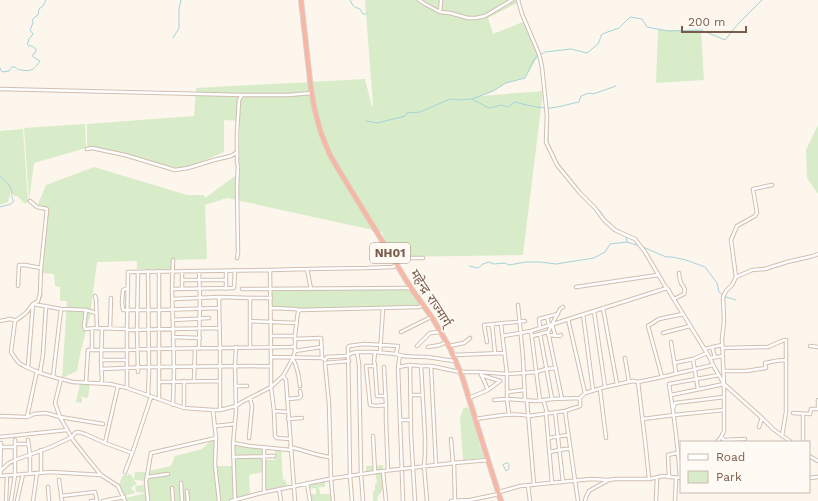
<svg xmlns="http://www.w3.org/2000/svg" width="818" height="501" viewBox="0 0 818 501" font-family="'Work Sans','Noto Sans Devanagari',sans-serif">
<style>
.green{fill:#d8ecc9}
.lines{fill:none;stroke-linecap:round;stroke-linejoin:round}
.stream{stroke:#a5d3da;stroke-width:1}
.minor-casing{stroke:#d1beb0;stroke-width:4.5}
.highway-casing{stroke:#dad1cd;stroke-width:6}
.minor{stroke:#fff;stroke-width:2.5}
.highway{stroke:#f7b7a3;stroke-width:4}
.labels{text-anchor:middle;dominant-baseline:central;stroke-width:3.5;stroke-linejoin:round;paint-order:stroke}
.shield{fill:#fffaf3;stroke:#a28b7f;stroke-width:1}
.shield-label{font-size:12px;font-weight:bold;fill:#7a5c4d}
.street-label{font-size:13px;fill:#7a5c4d;stroke:#fffaf3}
</style>
<rect width="100%" height="100%" fill="#fdf6ec"/>
<path class="green" d="M367 0H519V2L488 18 493 34 525 21 538 56 525 78 506 83 493 91 481 96 543 91 523 255 397 257 385 241 382 232 227 198 205 205 207 259 172 260V269H137V261L97 262 90 316 81 350 77 371 62 378 67 301H60V287L55 286 54 274 40 273 41 260 45 261 42 257 47 210 38 204 46 185 94 167 187 195H204L205 198 239 173 240 121 224 120V152L201 162V163L184 169 87 149V124L194 116 196 88 365 79 372 107 373 105 365 1Z
M658 30H701L704 80 656 83Z
M85 124 86 148 34 163 29 201 24 128Z
M818 125V194L807 178 806 150Z
M23 129 28 202 25 204 17 196H14L11 191 8 202 0 205V131Z
M271 289H410L420 306 306 309 289 308 272 309Z
M80 384H90L88 398 80 397 82 398V403L76 402Z
M467 407C474 414 476 427 478 437 479 444 482 451 484 458L463 460 460 419 463 409Z
M216 438 215 466H233V444L263 447V460H274L275 450H281L283 479 286 481 287 487 266 492 265 473 263 472 249 475 250 496 231 501H126L125 498 147 493 136 492 135 486 147 484 149 471 171 466 175 456 202 449 211 440Z
M383 465V471L384 488 377 498 378 501H373V491L375 490V484L377 483 375 472 366 473V466Z
M135 472H147L146 481 134 480 137 484 133 486 131 490H134L135 493 124 496 118 486 123 475 130 474 134 479Z
M325 480V487H319L320 494H333V501H310V494H316V488L309 489V483Z"/>
<g class="lines">
<path class="stream" d="M350 0C354 7 352 6 360 9L362 13 363 14H366
M173 38 179 28V9L181 0
M0 68 2 72 9 71 12 67H15C20 71 16 69 22 70 31 72 35 69 40 61L33 57V54L36 52V49L32 46H29L27 44 29 41 28 40 33 34 30 30 33 23 32 20 35 17 38 15 39 9 43 6 46 0
M472 99 493 91 506 83 525 78 535 58 545 52 571 49 587 53 598 44 602 34 619 28 630 17 642 19 647 27 668 31 701 30 725 40 738 24 762 0
M548 116V109
M548 119V142L558 163 581 192 600 211 606 220 615 228 622 232
M366 121 377 123 405 116 407 113 420 112 450 99 459 100 472 99 489 108 501 105 508 107 515 102C521 104 544 109 550 108 560 107 569 104 579 102L581 96 589 93 593 94 616 86
M0 176C4 180 9 183 11 189 13 195 10 196 14 201L11 204 0 207
M626 235 627 242
M643 247 666 257H672L686 260 705 267 717 283 719 292 726 297 736 300
M469 266 478 268 483 264 489 262 494 264 505 263 509 265 526 262H540L556 264 594 258 605 252 610 244 627 242 640 246
M39 303 42 295
M16 322C22 320 26 314 31 311
M507 463 509 464V469L506 471 503 465Z"/>
<g class="minor-casing">
<path id="minor" d="M419 0 425 4 440 12 450 13 468 18H476L485 16 512 0
M518 0 522 14 539 54 542 67 547 116 546 142 557 165 580 193 595 208 604 220 615 230 628 236 635 239 645 252 665 286 667 288 710 358 713 365 724 384 762 418 773 429 791 442
M440 12 441 0
M0 89 242 95
M87 149 92 148 125 155 175 170 188 168 214 160 231 156 236 153
M237 258 238 253 237 187 238 165 237 164V133L239 100 242 95H288L312 93
M394 258H423
M173 260 172 289 174 370 173 405
M307 269 311 289
M270 270 271 357V387L274 411 288 412
M182 271V289
M199 271 200 298 199 348
M226 271V289
M736 277 752 270 765 269 787 262 813 256 818 254
M182 280H226
M18 286 19 265H25L41 268
M576 287 658 275
M128 288 123 290 122 302 123 310H159L219 308
M172 289 234 288 235 270
M242 289 411 288
M95 296 96 299 97 328
M173 299 219 297
M674 299 684 294C686 288 684 288 681 283 680 280 679 276 679 273
M518 305 523 358 525 400
M271 308 294 309 300 310
M603 308 617 384
M86 310 84 326 85 329 97 328 127 329
M594 311 605 387
M583 314 593 390
M547 317 549 325
M568 319 585 393
M173 320 209 318
M0 321 10 319 14 320 15 321 11 352 15 358 19 363 24 366 40 373 57 378 73 382 110 384 127 388 184 408 213 410H220L236 406 242 402 271 387 283 376 293 358 295 351V336L297 319 298 312 300 310 419 307 423 305
M15 321 26 313 33 304 38 301 40 294 41 268 47 209 37 207 30 201
M251 321 297 323
M492 324 495 353
M501 324 507 374V399L509 415
M552 324 555 335
M110 328 111 298
M540 328 539 319 558 314
M127 330 220 328
M531 331 540 401
M401 332 431 317
M548 332 560 309 563 307
M663 333 690 326
M540 334 552 399
M548 335 560 336 561 335
M271 336H295
M503 336 531 331 667 288
M532 336 548 332 562 399
M173 337 200 338
M295 339 321 338 322 358
M487 342 484 325 525 321
M671 342 676 373
M417 346 430 333 440 332
M449 346 464 343 470 338
M810 346 818 347
M250 347V298
M428 347 440 345 446 342
M712 347 715 357
M722 348 768 347 784 340
M92 349V329
M704 349 722 345
M295 351 321 347
M357 352 359 364 361 474 363 501
M375 352 374 362 375 364
M380 353 383 308
M400 355 398 367 403 501
M453 355 504 353
M271 357 322 358 325 360 327 357 346 356 352 353 357 352H375L396 354C405 358 416 356 426 357 436 358 445 360 455 361
M625 358 629 382
M710 358 723 356
M293 359C298 368 299 376 300 386
M693 359 698 389
M101 360H127
M674 363 693 359 707 353
M410 365 411 435 415 501
M28 367 33 304 61 309 86 310 96 313
M384 367 386 405V421L388 471
M398 367 410 365 421 366
M101 369 148 367 271 366
M723 371H746L766 368 765 363C771 362 778 360 785 360
M138 372 137 330 138 272
M40 373 43 354 46 306
M481 374 488 390
M481 375 500 381
M283 376 286 380 295 501
M53 377 61 309
M662 377 648 326 659 319 683 314
M61 379 55 403 60 417 73 440 88 459 101 475 118 486 125 501
M194 381 195 348
M86 382 88 350H127L148 349 292 347 295 346
M160 382 220 381
M638 382 646 449 649 479
M101 383 102 380 101 360 102 329
M236 386H247
M127 388V329L128 272 270 270 307 269 367 268 392 267 398 265
M600 389 606 438
M507 392 524 390
M411 395H422
M671 395 724 384
M148 396 149 370 148 271
M386 396H377L375 366H366L370 405 376 406 386 405
M469 398 488 390 500 381
M159 399V271
M287 399 299 398 301 396 300 391
M494 400 507 399 536 401 552 399 580 398 585 393 605 387 633 381 638 382 662 377 713 365
M527 401 534 485
M544 402 547 413
M184 408V381
M673 409 675 403 724 397
M818 409V400
M213 410 216 438 215 464 219 501
M220 410V348L219 299 221 297 250 298H271
M274 411 275 436 277 438 290 439
M565 411 578 501
M555 412 563 482
M546 413 552 483
M793 413 810 414 811 409H818
M0 416 27 417 34 414 46 413 60 417 103 424
M27 417 37 371
M288 419 302 418
M475 419C491 417 513 412 529 416L565 411 580 406V398
M643 419 674 415 724 410
M400 420H411
M215 426 235 424
M759 427 762 418
M373 436 375 472
M782 436 786 412V340
M0 437 67 430
M721 437 724 440 745 439
M249 438 252 406 250 398
M548 438 568 435
M451 439 453 463
M28 440 30 455V474
M717 442 721 437 724 431V384L722 339 724 321 723 297 726 291 732 285 736 277 731 240 737 226 755 216 757 213 753 189 772 185
M803 442V414
M105 443 118 386
M233 443 249 446 291 450
M15 444H28
M1 447H15
M264 447V492
M290 447C304 450 317 456 330 457
M549 452 565 449H570
M809 456 818 461
M233 457 274 456
M454 463 455 501
M436 465 431 366 460 372H480L507 374 536 372 546 369 556 368
M383 471 386 501
M0 472 1 443
M41 472V450
M125 472 133 451 151 397
M0 476 1 470 9 463 15 460 51 447 72 437 75 433 78 432 85 434 105 443 132 453
M0 476 51 472 101 475
M147 477 168 474
M669 477 668 455 672 454 678 453
M680 478C678 447 674 415 669 384L719 375
M809 478 818 477
M59 480 62 501
M181 483 182 501
M307 483 310 501
M528 486 530 501
M48 487 49 501
M172 488 173 501
M279 489 281 501
M187 491 188 501
M499 492 520 486 591 479 609 480
M61 496 95 492 97 501
M235 500 233 444 236 411 235 366 236 347
M6 501 7 476
M11 501 15 475V440
M17 501 23 474
M33 501 37 473
M91 501H96
M103 501 124 497
M148 501 146 482 151 453 216 438
M231 501 261 493 329 479 383 471 454 463 488 460
M333 501 331 479 329 404 325 363 349 361
M352 501 350 476 348 347 349 346 364 344 398 346 396 354
M427 501 424 466 425 454V437L421 366H431
M451 501 470 500 499 494
M585 501 586 497 589 491 594 488 609 480 615 479H649L663 476 680 478
M656 501 657 477
M675 501 676 478"/>
</g>
<g class="highway-casing">
<path id="highway" d="M301 0 311 89 315 111 321 133 330 155 340 172 411 288 433 319 450 348 462 376 488 460 501 501"/>
</g>
<use href="#minor" class="minor"/>
<use href="#highway" class="highway"/>
</g>
<g class="labels">
<rect class="shield" x="370" y="243" width="40" height="20" rx="3"/>
<g class="shield-label">
<text x="390" y="253">NH01</text>
</g>
<g class="street-label">
<text transform="translate(431 298) rotate(57)">महेन्द्र राज्मार्ग्</text>
</g>
</g>
<rect x="680" y="441" width="130" height="52" fill="#fffaf3" stroke="#cabbb1"/>
<rect x="688" y="454" width="20" height="6" fill="#ffffff" stroke="#cabbb1"/>
<text x="716" y="461" font-size="12" fill="#7a5c4d">Road</text>
<rect x="688" y="471" width="20" height="12" fill="#d8ecc9" stroke="#cabbb1"/>
<text x="716" y="481" font-size="12" fill="#7a5c4d">Park</text>
<path d="M682 26v6h64v-6" fill="none" stroke="#7a5c4d" stroke-width="2"/>
<text x="688" y="26" font-size="12" fill="#7a5c4d" stroke="#fffaf3" stroke-width="3" paint-order="stroke">200 m</text>
</svg>
